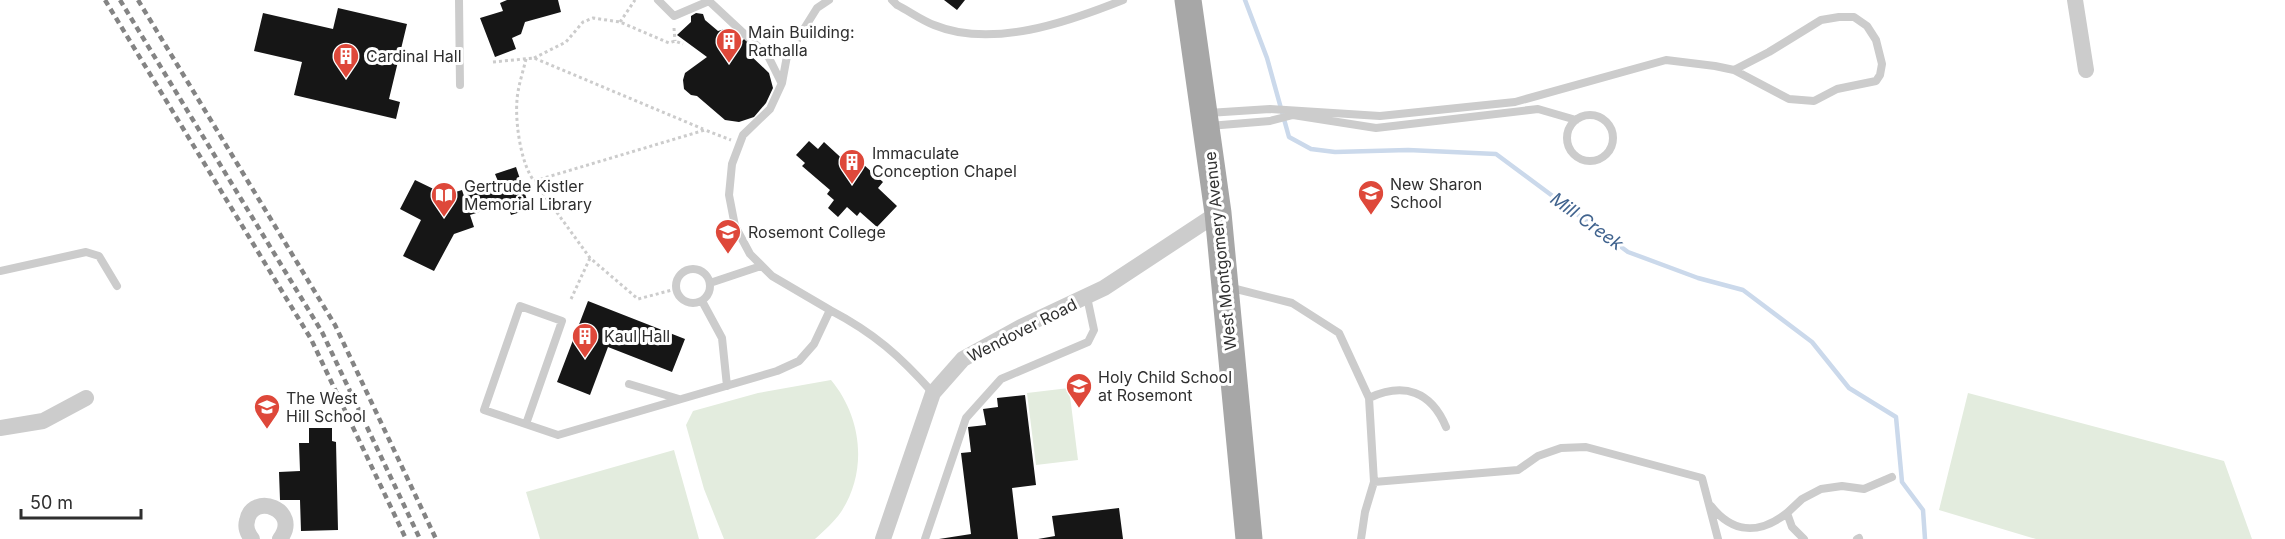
<svg xmlns="http://www.w3.org/2000/svg" width="2285" height="539" viewBox="0 0 2285 539" font-family="Inter,sans-serif">
<style>
.green{fill:#e3ecde}
.lines{fill:none;stroke-linecap:round;stroke-linejoin:round}
.stream{stroke:#cbd9eb;stroke-width:4.5}
.building{fill:#161616}
.path{stroke:#ccc;stroke-width:3;stroke-dasharray:3 3;stroke-linecap:butt}
.lane{stroke:#ccc;stroke-width:8}
.street{stroke:#ccc;stroke-width:16}
.primary{stroke:#a7a7a7;stroke-width:27}
.rail{stroke:#848484;stroke-width:4.5;stroke-dasharray:6 4.5;stroke-linecap:butt}
.labels{text-anchor:middle;dominant-baseline:central;stroke-width:6;stroke-linejoin:round;paint-order:stroke}
.poi-label{font-size:16px;fill:#2f2f2f;stroke:#fff;text-anchor:start}
.street-label{font-size:16px;fill:#2f2f2f;stroke:#fff}
.water-label{font-size:18px;font-style:italic;fill:#40638e;stroke:#fff}
</style>
<rect width="100%" height="100%" fill="#fff"/>
<path class="green" d="M831 380C862 417 868 471 841 512 834 522 824 531 815 539H724L704 489 686 425 693 411 758 393Z
M1069 388 1078 460 1036 465 1027 393Z
M1968 393 2224 461 2252 539H2036L1939 510Z
M674 450 699 539H540L526 492Z"/>
<g class="lines">
<path class="stream" d="M1245 0 1267 58 1289 137 1311 149 1335 152 1408 150 1496 154 1628 252 1698 278 1743 290 1812 342 1849 388 1896 417 1902 482 1923 510 1925 539"/>
</g>
<path class="building" d="M507 0H558L561 12 525 22 521 34 512 38 516 49 495 57 480 18 503 11 500 3Z
M944 0H965L957 10Z
M338 8 407 24 389 99 400 102 396 119 294 95 302 62 254 51 263 13 333 29Z
M696 13 703 14 705 20 718 31 725 29 729 30 733 33V39L739 44 749 34 760 45 750 55 769 73 773 88 766 103 754 117 739 122 725 120 697 96 691 95 684 89 683 80 685 73 707 57 677 35 691 22V16Z
M809 141 818 149 824 142 849 165 855 157 883 182 878 188 897 206 877 227 860 212 857 216 847 207 838 217 828 208 834 200 827 194 830 190 802 166 805 163 796 155Z
M516 167 530 209 511 215 507 203 470 215 474 227 454 234 434 271 403 256 421 220 400 209 415 180 446 195 462 190 464 196 499 184 495 174Z
M588 301 685 339 672 372 608 347 590 395 557 382Z
M1025 395 1036 485 1012 488 1018 539H939L971 534 961 453 971 452 968 427 986 425 983 409 998 407 997 398Z
M309 428H332V441L336 442 338 530 301 531 300 500H280L279 472 300 471 299 443H309Z
M1119 508 1123 539H1038L1055 536 1052 516Z"/>
<g class="lines">
<path class="path" d="M620 22 635 0
M674 28 675 41
M534 58 566 42 583 22 593 18 620 22 669 43 675 41 683 44
M526 59C523 72 518 86 517 100 515 123 521 164 534 181
M493 62 534 58 703 129
M676 289 638 299 590 258 534 181 705 130 731 140
M571 299 590 258"/>
<path class="lane" d="M459 0 460 85
M658 0 674 16 709 1 768 56 781 82
M829 0 817 8 787 56 782 83 770 109 743 135 732 164 729 195 735 226 750 254 772 276 830 310
M892 0 897 5C909 11 921 20 934 25 992 49 1068 22 1123 0
M1208 113 1270 109 1380 116 1515 102 1666 60 1715 66 1734 70 1789 99 1814 101 1837 89 1876 81 1880 75 1882 64 1876 40 1867 26 1854 17H1839L1821 20 1769 52 1734 70
M1567 138a23 23 0 1 1 46 0a23 23 0 1 1-46 0Z
M1209 126 1270 121 1293 115 1376 128 1538 109 1576 120
M676 286a17 17 0 1 1 34 0a17 17 0 1 1-34 0Z
M0 271 86 252 99 256 117 286
M710 283 761 266
M1228 287 1292 303 1339 333 1369 398 1374 482 1365 512 1361 539
M702 301 722 338 727 386
M629 384 679 399
M1369 398C1404 382 1431 391 1446 427
M526 424 562 321 520 306 484 410 558 435 777 371 799 361 814 344 830 310C874 333 900 356 933 393
M1374 482 1518 470 1538 456 1561 448 1586 447 1702 478 1718 539
M1711 506C1733 534 1760 534 1787 513L1792 527 1804 539
M1787 513 1802 499 1821 489 1842 486 1864 489 1892 477
M925 539 966 418 1001 379 1088 342 1094 330 1087 297
M1857 539 1859 538"/>
<path class="street" d="M2075 0 2086 70
M0 428 43 421 86 398
M252 539C248 534 245 528 247 521 252 491 302 510 280 539
M883 539 933 393 963 359 1021 327 1104 288 1218 213"/>
<path class="primary" d="M1188 0 1218 213 1249 539"/>
<path class="rail" d="M105 0 311 339 406 539
M120 0 322 332 420 539
M138 0 335 325 436 539"/>
</g>
<defs>
<g id="building-pin" transform="scale(1.35)"><path d="M0 17L-7.5 6A9.5 9.5 0 1 1 7.5 6Z" fill="#de483a" stroke="#fff"/><path d="M-4-6H4V6H1V3H-1V6H-4ZM-2.5-4.3h1.7v1.8h-1.7ZM.8-4.3h1.7v1.8H.8ZM-2.5-1h1.7V.8h-1.7ZM.8-1h1.7V.8H.8Z" fill="#fff"/></g>
<g id="school-pin" transform="scale(1.35)"><path d="M0 17L-7.5 6A9.5 9.5 0 1 1 7.5 6Z" fill="#de483a" stroke="#fff"/><path d="M0-5L7-2L0 1L-7-2ZM-4 1L0 2.5L4 1V4Q0 6-4 4Z" fill="#fff"/></g>
<g id="library-pin" transform="scale(1.35)"><path d="M0 17L-7.5 6A9.5 9.5 0 1 1 7.5 6Z" fill="#de483a" stroke="#fff"/><path d="M-6-4Q-3-5.5-.7-3.5V5Q-3 3-6 4ZM6-4Q3-5.5 .7-3.5V5Q3 3 6 4Z" fill="#fff"/></g>
<g id="university-pin" transform="scale(1.35)"><path d="M0 17L-7.5 6A9.5 9.5 0 1 1 7.5 6Z" fill="#de483a" stroke="#fff"/><path d="M0-5L7-2L0 1L-7-2ZM-4 1L0 2.5L4 1V4Q0 6-4 4Z" fill="#fff"/></g>
</defs>
<g fill-rule="evenodd">
<use href="#building-pin" x="729" y="41"/>
<use href="#building-pin" x="346" y="56"/>
<use href="#building-pin" x="852" y="162"/>
<use href="#school-pin" x="1371" y="193"/>
<use href="#library-pin" x="444" y="195"/>
<use href="#university-pin" x="728" y="232"/>
<use href="#building-pin" x="585" y="336"/>
<use href="#school-pin" x="1079" y="386"/>
<use href="#school-pin" x="267" y="407"/>
</g>
<g class="labels">
<g class="poi-label">
<text x="748" y="32">Main Building:<tspan x="748" dy="18">Rathalla</tspan></text>
<text x="366" y="56">Cardinal Hall</text>
<text x="872" y="153">Immaculate<tspan x="872" dy="18">Conception Chapel</tspan></text>
<text x="1390" y="184">New Sharon<tspan x="1390" dy="18">School</tspan></text>
<text x="464" y="186">Gertrude Kistler<tspan x="464" dy="18">Memorial Library</tspan></text>
<text x="748" y="232">Rosemont College</text>
<text x="604" y="336">Kaul Hall</text>
<text x="1098" y="377">Holy Child School<tspan x="1098" dy="18">at Rosemont</tspan></text>
<text x="286" y="398">The West<tspan x="286" dy="18">Hill School</tspan></text>
</g>
<g class="street-label">
<text transform="translate(1220 251) rotate(-96)">West Montgomery Avenue</text>
<text transform="translate(1022 330) rotate(-27)">Wendover Road</text>
</g>
<g class="water-label">
<text transform="translate(1587 221) rotate(36)">Mill Creek</text>
</g>
</g>
<path d="M21 509v9h120v-9" fill="none" stroke="#2f2f2f" stroke-width="3"/>
<text x="30" y="509" font-size="18" fill="#2f2f2f" stroke="#ffffff" stroke-width="4.5" paint-order="stroke">50 m</text>
</svg>
